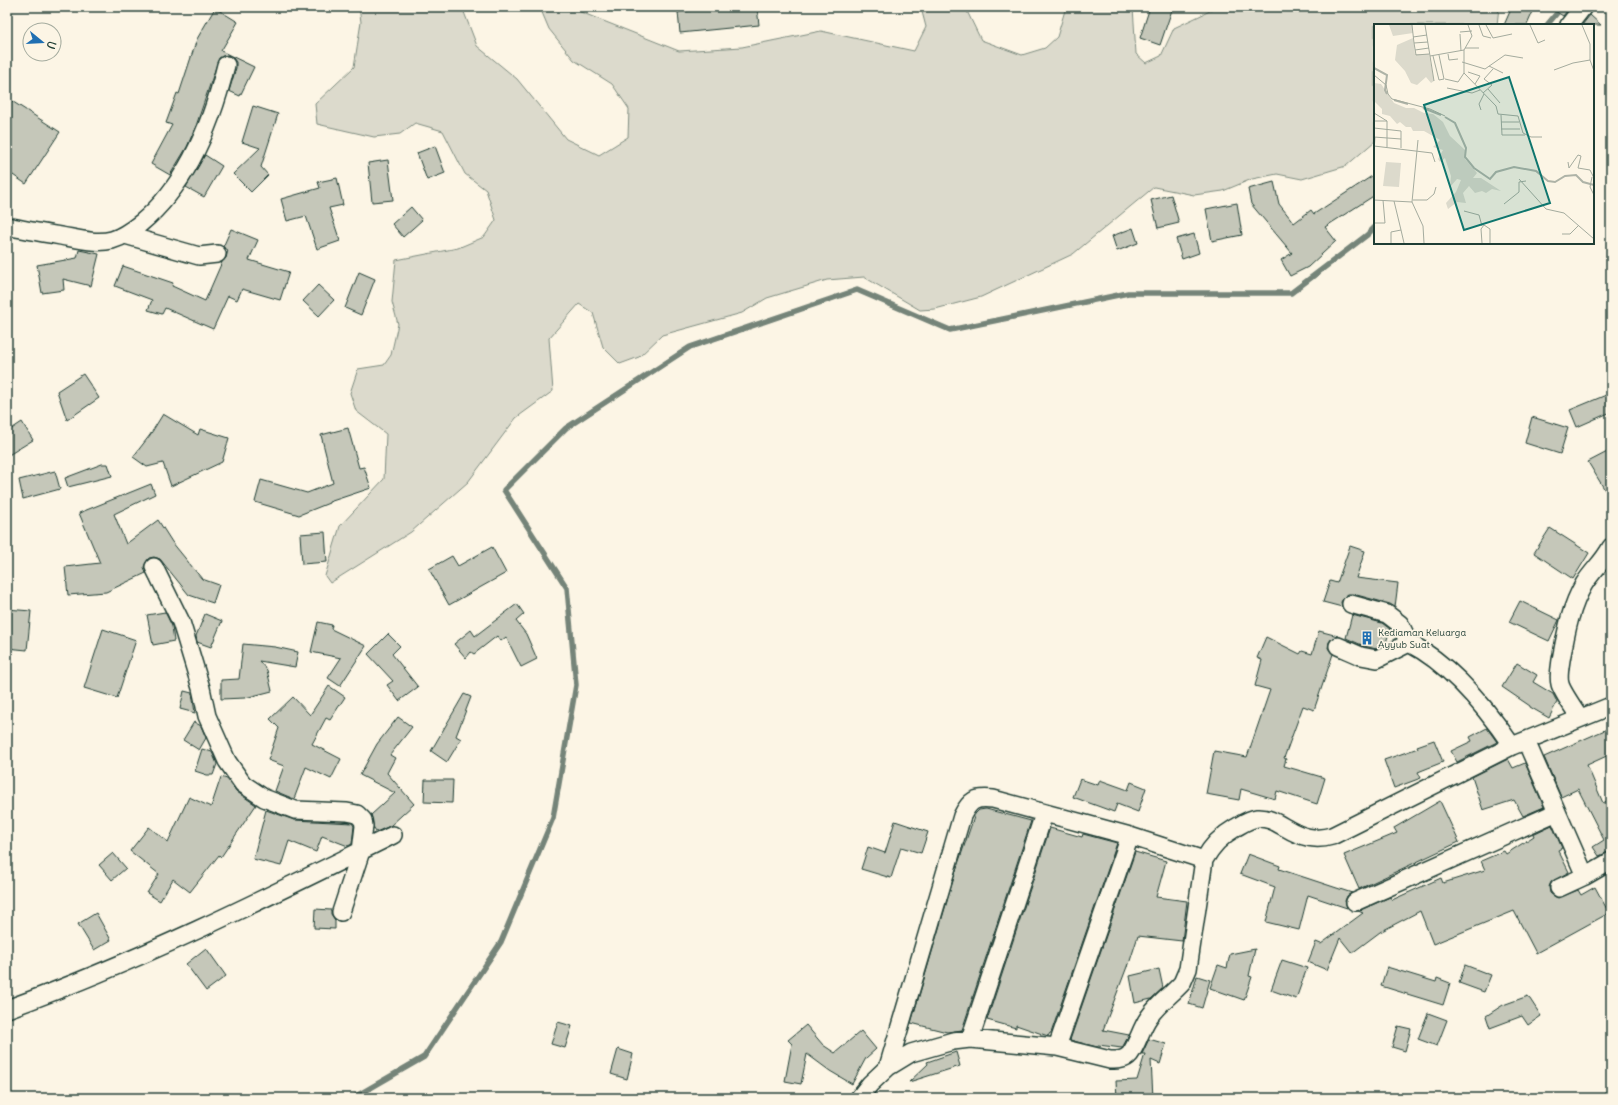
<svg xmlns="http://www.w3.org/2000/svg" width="1618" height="1105" viewBox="0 0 1618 1105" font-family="Delius,sans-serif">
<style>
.green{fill:#dcdacc;stroke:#7e8c80}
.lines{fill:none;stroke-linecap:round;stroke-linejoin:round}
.stream{stroke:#758479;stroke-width:5.5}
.building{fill:#c5c7b9;stroke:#1f3d34}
.street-casing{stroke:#1f3d34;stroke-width:20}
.street{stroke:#fcf5e5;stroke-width:17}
.labels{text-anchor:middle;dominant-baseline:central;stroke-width:3.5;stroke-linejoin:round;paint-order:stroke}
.poi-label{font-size:10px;fill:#1f3d34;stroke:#fcf5e5;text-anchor:start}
.inset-river{fill:none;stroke:#aeb3a7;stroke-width:2}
.inset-road{fill:none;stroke:#a4ab9e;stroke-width:1}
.view{fill:#0f766e;fill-opacity:0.15;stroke:#0f766e;stroke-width:2}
.inset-edge{fill:none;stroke:#1f3d34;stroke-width:2}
</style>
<rect width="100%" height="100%" fill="#fcf5e5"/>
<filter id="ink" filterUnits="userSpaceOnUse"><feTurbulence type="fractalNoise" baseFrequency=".025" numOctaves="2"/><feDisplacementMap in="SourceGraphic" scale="8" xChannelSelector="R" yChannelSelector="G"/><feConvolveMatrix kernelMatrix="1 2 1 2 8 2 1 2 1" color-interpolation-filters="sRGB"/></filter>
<g filter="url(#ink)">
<path class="green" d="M359 7H462L477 46 517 79 566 139 599 155 628 137 629 109 612 84 574 60 549 29 541 10 545 7H568L679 51 742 47 821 31 914 51 926 27 921 8 917 7H965L981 40 1022 55 1045 48 1057 37 1066 7H1133L1136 54 1146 63 1161 56 1174 28 1212 10 1213 7H1499L1497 25H1375V141L1346 166 1302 179 1277 174 1252 179 1223 191 1194 195 1154 187 1073 254 981 297 935 309 920 310 864 277 827 280 767 298 742 313 662 335 639 357 620 364 603 347 593 313 579 304 549 338 553 391 516 418 468 482 411 532 330 583 325 576 340 526 384 479 386 434 356 411 350 393 358 369 384 365 391 355 398 324 392 302 396 260 458 248 484 237 496 220 486 190 465 174 443 131 415 123 400 134 374 137 317 124 315 104 354 67 361 22Z"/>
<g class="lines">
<path class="stream" d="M1547 25 1562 7
M353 1098 424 1057 501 942 553 818 576 685 567 588 504 490 566 428 690 347 857 290 950 330 1128 293H1291L1367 235 1375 227"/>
</g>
<path class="building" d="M722 7H757L759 25 680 33 678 12Z
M1150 7H1173L1160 45 1140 38Z
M1512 7H1535L1527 25H1504Z
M1549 7H1570L1563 16Z
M215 8 238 22 221 51 254 67 240 96 229 91 236 68V62L233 58 228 55 223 56 219 58 196 126 187 147 170 175 151 164 172 125 166 123 177 93 179 94 197 39Z
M1590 15 1601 25H1582Z
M7 98 60 132 26 184 7 171Z
M253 106 278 114 261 167 268 175 251 192 233 174 260 148 242 142Z
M435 146 445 173 427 180 417 153Z
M205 155 222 166 204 197 186 187Z
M388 160 393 200 372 202 368 163Z
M1375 174V195L1325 227 1336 241 1308 267 1290 276 1281 260 1292 253 1251 204 1248 189 1274 182 1279 204 1294 223 1311 210 1314 214Z
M337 178 343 205 329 208 340 241 317 249 306 216 287 221 281 199 320 188 318 182Z
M1171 195 1179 223 1158 228 1151 200Z
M1237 203 1242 235 1212 241 1206 209Z
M411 207 422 220 403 237 392 224Z
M1133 228 1138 243 1117 251 1112 236Z
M231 229 258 240 249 260 289 272 280 300 242 289 237 300 228 296 213 329 165 308 162 314 148 310 152 300 115 286 123 266 173 283 172 286 205 301 222 262 226 258 228 250 223 247Z
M1194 234 1199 253 1182 259 1176 239Z
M79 250 99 254 91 286 63 279 64 290 42 293 37 265 77 258Z
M359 272 375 279 361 315 345 308Z
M318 285 334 300 319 316 303 301Z
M83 374 99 398 67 420 57 391Z
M1611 393V412L1577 427 1570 410Z
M163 414 198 435 200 429 229 438 222 462 171 486 163 463 147 467 133 457 150 435Z
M1532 417 1568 428 1560 454 1525 443Z
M22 422 33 440 7 456V432Z
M348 428 359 468 364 467 371 488 329 502V503L299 515 255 502 261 480 307 493 333 483 321 435Z
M1611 450V500L1588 462Z
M102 464H108L112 476 68 487 65 478Z
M55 471 60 489 23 499 19 480Z
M151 484 155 494 114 514 126 544 158 520 172 542 202 579 219 585 213 603 189 595 160 559 154 557 149 558 146 562 144 567 146 573 106 592 68 595 65 567 100 563 79 513Z
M1550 528 1589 553 1573 579 1534 553Z
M325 532 327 562 302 564 300 534Z
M1350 546 1365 551 1356 578 1398 583 1395 607 1390 604 1353 594H1348L1344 597 1341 602 1342 607 1323 602 1330 581 1337 583Z
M492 547 506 573 449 605 429 569 452 556 458 566Z
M1520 601 1559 620 1549 641 1509 622Z
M517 604 524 614 516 621 526 634 537 659 521 667 506 637 501 641 497 636 474 654 471 652 466 658 454 644 471 630 475 636Z
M7 609 31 611 27 650 7 648Z
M165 612 172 626 174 641 153 645 147 615Z
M205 614 222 621 211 647 197 642 196 636Z
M1352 615 1382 623 1390 629 1386 643 1376 649 1364 646 1346 638Z
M318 622 332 625 331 629 366 646 340 686 328 678 341 658 311 652Z
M103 629 136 640 117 698 84 688Z
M1319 631 1338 636 1332 638 1329 642 1328 648 1333 654 1314 710 1303 706 1284 758 1286 759 1284 766 1325 778 1317 804 1277 791 1275 799 1241 789 1239 800 1206 794 1214 751 1247 757 1270 690 1255 686 1262 660 1257 658 1266 637 1300 654 1302 651 1312 654Z
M388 634 400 646 392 654 418 687 399 701 387 685 393 681 368 654Z
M243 644 275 647 298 652 295 667 259 661 267 670 272 691 245 698 221 699V680L239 679Z
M1517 663 1537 675 1533 682 1553 694 1557 702 1549 718 1530 707V706L1502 687Z
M329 686 345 697 330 720 326 718 312 744 341 759 331 779 306 767 294 799 275 791 284 766 268 760 279 728 270 719 293 697 310 715Z
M184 691 192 693 195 713 180 709Z
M464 694 471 697 456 736 461 739 447 762 431 751Z
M398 717 412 727 390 755 395 758 387 773 414 804 390 826 376 832 374 829 371 815 395 793 360 775 377 744Z
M194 722 201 726 206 738 199 750 183 740Z
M1487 728 1497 742 1457 762 1451 751 1472 741 1470 737Z
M1607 729 1611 737V754L1587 765 1603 803 1611 799V851L1599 856 1593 847 1604 840 1578 789 1561 797 1544 757Z
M1434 740 1443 762 1418 772 1421 778 1394 788 1384 760 1418 748 1417 746Z
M202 749 212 752 217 764 213 775H207L195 771Z
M1508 759 1513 768 1525 763 1544 807 1523 816 1514 800 1483 810 1472 777Z
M221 777 227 779 237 792 256 805 221 857 219 855 190 892 173 879 160 901 147 893 159 874 130 851 149 827 168 842 189 797 211 807Z
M1080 779 1098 785 1100 780 1128 790 1131 782 1146 788 1138 812 1117 804 1114 812 1073 797Z
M425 780H453L452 803 424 802Z
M1440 801 1459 842 1359 889 1344 855 1397 833 1394 828Z
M986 809 1031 821 962 1030 947 1032 911 1023 958 864 975 814 979 810Z
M266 810 294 820 352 823 354 826 352 844 348 846 322 836 316 852 289 841 281 866 253 859Z
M895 821 928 832 921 853 901 847 891 878 861 869 868 847 885 853Z
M1552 825 1562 848 1558 850 1569 872 1551 882 1549 887 1550 893 1554 896 1558 898 1578 890 1581 895 1595 887 1609 913 1536 953 1514 911 1433 944 1420 911 1380 932 1352 953 1340 938 1327 970 1308 962 1316 942 1321 944 1363 913 1358 911 1390 897 1392 900 1441 878 1443 883 1485 870 1481 861 1504 851 1506 854 1534 836 1533 834Z
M1050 828 1082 837 1083 834 1117 843 1051 1033H1050L1048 1036 1016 1025V1028L987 1020Z
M1135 852 1166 861 1156 897 1187 901 1182 941 1138 936 1128 967V964L1103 1030 1129 1035 1122 1048 1098 1045 1097 1047 1070 1040Z
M113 853 126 868 112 880 99 865Z
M1248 854 1280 866 1279 869 1352 893 1347 896 1345 901 1347 908 1308 895 1299 930 1266 922 1275 887 1240 874Z
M315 909 331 910V914L335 920V929L314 928Z
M96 913 111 940 94 950 78 924Z
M206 948 226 976 206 991 186 964Z
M1255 949 1249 976 1252 977 1244 1000 1210 988 1218 965 1227 968 1230 954Z
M1282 960 1307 968 1296 999 1271 990Z
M1465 965 1491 975 1484 992 1459 983Z
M1387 967 1436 982 1437 978 1450 983 1443 1005 1381 986Z
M1159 969 1163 988 1151 999 1135 1003 1130 976Z
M1197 976 1210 980 1202 1008 1189 1004Z
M1528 996 1541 1016 1528 1025 1522 1016 1490 1028 1486 1016 1503 1005Z
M1428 1013 1447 1020 1437 1046 1418 1039Z
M558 1022 572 1026 565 1048 551 1044Z
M806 1025 823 1045 835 1053 861 1031 876 1049 866 1058 852 1084 830 1071 807 1054 801 1084 785 1081 792 1044 788 1040Z
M1398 1026 1411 1029 1405 1051 1392 1047Z
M1149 1039 1166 1044 1160 1064 1151 1060 1153 1098H1117L1116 1081 1137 1080 1145 1054H1142Z
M618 1049 633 1054 627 1079 611 1074Z
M956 1052 960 1066 909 1082 928 1064 927 1062Z"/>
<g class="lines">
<g class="street-casing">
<path id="street" d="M1569 25 1583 7
M7 226C25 230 43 233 61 236 78 239 96 244 112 240 123 237 132 230 141 223 188 184 212 123 226 65
M125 235 199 256 217 254
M154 567 181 622 201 688 207 716 227 761 243 784 264 798 295 810 347 812 357 814 363 820 364 826 361 851 341 912
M1351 604 1387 614 1400 624 1409 643
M1338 646 1361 656 1377 659 1409 643C1450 664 1487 709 1512 746
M1580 718C1575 710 1562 692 1560 684 1558 677 1560 667 1561 660 1566 633 1570 608 1584 584 1592 571 1604 561 1611 547
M1526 741 1585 876 1611 861
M1559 888 1585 876
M1355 902 1557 812
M7 1009C140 961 266 898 393 835
M970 1039 1044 814
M1057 1047 1130 836
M888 1067 962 816C970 800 975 797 993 799L1130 836 1204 860
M859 1098 870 1084 888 1067 911 1053 953 1041 970 1039 1057 1047 1110 1060C1118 1060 1125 1060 1130 1054 1138 1043 1141 1028 1149 1017 1158 1004 1171 995 1182 983L1188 969 1204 860C1212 845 1221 836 1235 828 1242 824 1249 819 1257 818 1268 817 1277 823 1286 828 1301 837 1315 841 1332 836L1512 746 1611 706"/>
</g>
<use href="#street" class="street"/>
</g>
</g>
<defs>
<g id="building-bare" transform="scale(1.08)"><path d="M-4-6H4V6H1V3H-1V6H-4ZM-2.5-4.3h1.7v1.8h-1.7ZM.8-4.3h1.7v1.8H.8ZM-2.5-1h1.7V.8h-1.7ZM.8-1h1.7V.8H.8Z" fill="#1f6fb2" stroke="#fcf5e5" stroke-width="2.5" paint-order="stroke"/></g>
</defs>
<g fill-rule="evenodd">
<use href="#building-bare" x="1367" y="638"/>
</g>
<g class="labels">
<g class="poi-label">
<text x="1378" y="632">Kediaman Keluarga<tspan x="1378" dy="12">Ayyub Suat</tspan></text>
</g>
</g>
<g transform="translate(1374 24)">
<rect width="220" height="220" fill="#fcf5e5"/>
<path d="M15 1H38L39 9 19 12ZM39 14 41 30H55L60 57 57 59 52 53 43 61 37 59 31 47 21 36 23 21ZM0 59 7 60 20 79 32 84H40L50 89 59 90 69 98 76 112 91 126V135L103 149 99 154H107L127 167 118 165 112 169 108 167 101 169 95 162 89 169 92 179 83 178 74 185 72 179 82 168 87 156 83 155 76 163 77 152 71 134 66 138 64 135 69 126 59 123 66 116 50 107H39L37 103H32L26 98 23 100 16 92 8 90V85L0 77ZM12 138 27 139 25 163 9 162Z" fill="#dcdacc"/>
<path class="inset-river" d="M0 44 13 51 11 66 13 70M20 76 34 80M49 84 67 91M71 93 81 99 92 124 91 133 100 144 116 155 122 148 140 143 162 147 174 157 181 158 191 152 202 151 209 158 220 161"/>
<path class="inset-road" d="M38 1 40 19 54 18M51 1 56 32 90 26M94 1 98 12 90 26V49L122 82 124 90 144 92 149 109 157 113H168M105 1 109 12 117 14M112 1 119 14 138 10M156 1 164 19 171 16M208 1 216 20V36L220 47M86 8 98 7M86 10 87 27M39 13 53 11M40 19 42 31 55 30M91 24H105M41 26 55 24M74 30 75 36 84 35M56 32 60 57M59 32 65 56 70 55 65 31M88 38 111 45 131 31 149 34M115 42 129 49M180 46 199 39 216 36M94 48 106 52 101 60M0 51 12 61 14 70 18 75 56 85 71 92M71 55 84 58 90 49M73 64 98 69 106 66M114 65 126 79M109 69 118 61 110 55 119 45M107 86 105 80 110 70M0 89 13 97H0M127 91 128 111H151M13 97V123M127 98H145M0 104 27 107V124M127 105H146M0 113 27 115M44 116 38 178 49 202 50 219M0 122 58 129 61 138M0 127 1 113M194 138 195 144 204 131 207 132 204 144 216 146 220 154M218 153 216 163 220 171M145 155 172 185 190 189 220 215M0 176 38 178M39 176H53L60 170 62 163M130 180 145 168V158L152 157M90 187 105 191 108 202M0 199H11L9 176M27 206 30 219M188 210H196L205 201M17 219V208L27 206 20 177M108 219 107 205 110 201 116 205V219"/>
<path class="view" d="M135 53 176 179 90 206 50 81Z"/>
<rect width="220" height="220" class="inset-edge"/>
</g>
<rect width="1618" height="1105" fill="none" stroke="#fcf5e5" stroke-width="24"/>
<rect x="12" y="12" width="1594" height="1081" fill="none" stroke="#1f3d34" stroke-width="1.5" filter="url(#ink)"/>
<g transform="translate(42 42) rotate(108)"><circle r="19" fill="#fcf5e5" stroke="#a4ab9e"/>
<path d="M0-3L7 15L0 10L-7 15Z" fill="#1f6fb2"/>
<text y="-6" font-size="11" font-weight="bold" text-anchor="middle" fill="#1f3d34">U</text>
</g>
</svg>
